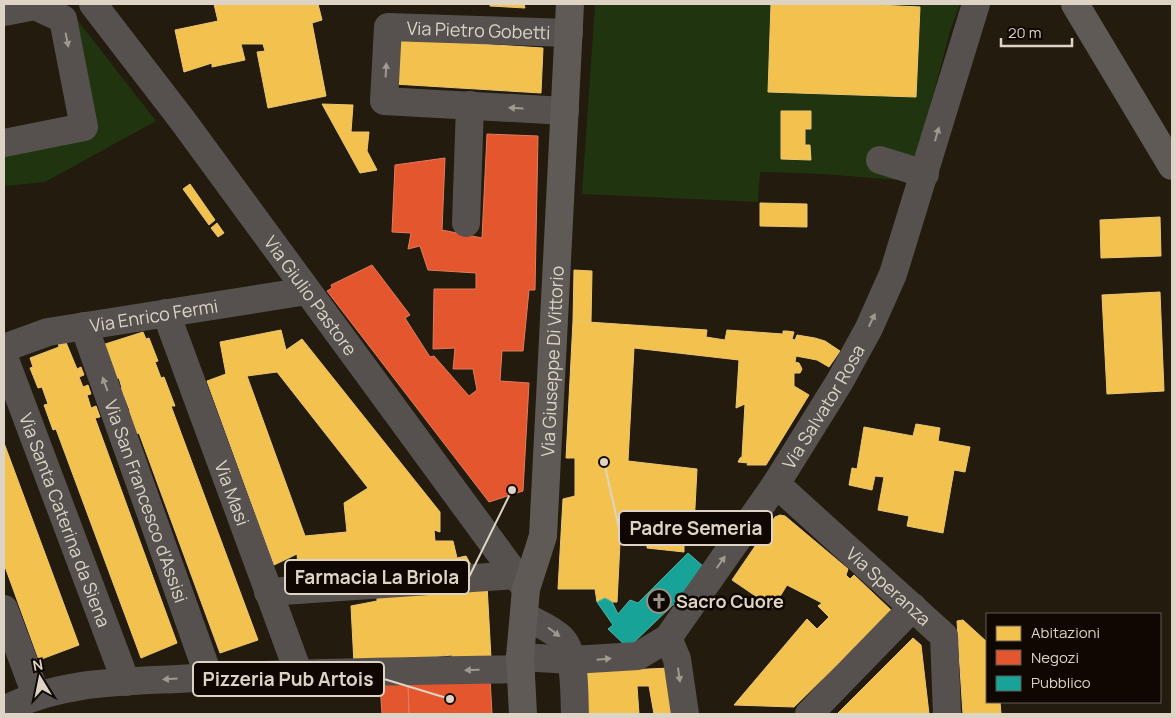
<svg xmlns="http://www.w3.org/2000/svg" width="1176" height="718" viewBox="0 0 1176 718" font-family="Manrope,sans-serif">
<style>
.green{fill:#213410}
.homes{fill:#f2c14e;stroke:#ecc772;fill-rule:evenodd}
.shops{fill:#e4572e;stroke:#e27c5c}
.public{fill:#17a398;stroke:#53b2a6}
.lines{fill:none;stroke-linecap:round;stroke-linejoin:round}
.minor{stroke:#56514f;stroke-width:28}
.major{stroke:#605a57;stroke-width:28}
.oneway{fill:#a19990}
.labels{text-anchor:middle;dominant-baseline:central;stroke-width:5;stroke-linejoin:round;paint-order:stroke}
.street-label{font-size:18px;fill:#ded4c6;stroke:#0f0802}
.poi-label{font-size:18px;font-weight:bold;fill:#ded4c6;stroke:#0f0802;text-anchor:start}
.leader{fill:none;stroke:#ded4c6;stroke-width:2}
.callout-dot{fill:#ded4c6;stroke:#0f0802;stroke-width:2}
.callout{fill:#0f0802;stroke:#ded4c6;stroke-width:2}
.callout-label{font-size:19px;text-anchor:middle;font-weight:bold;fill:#ded4c6}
</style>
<rect width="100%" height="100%" fill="#231b0e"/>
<path class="green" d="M595 4H960L951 28 910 181 824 174 760 172 758 202 582 194Z
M68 8 156 121 45 182 4 186V152L95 132Z"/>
<path class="homes" d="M214 4H310L311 5 318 4 322 20 312 23 326 96 268 108 257 52 265 51 263 44H241L245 60 212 67V63L184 72 175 30 218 21Z
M490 4H542H524L525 8 490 6Z
M771 4H855L920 7 916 97 768 92Z
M397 39 543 48 541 93 394 84Z
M322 104 353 105 351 132H369L367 151 377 170 360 173Z
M781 111H811V129H805V145H810L811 160 781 159Z
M190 184 215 220 209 225 183 189Z
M760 203 807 204V227L760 226Z
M1160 217 1161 256 1101 258 1100 220Z
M217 223 224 233 218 237 211 228Z
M574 270 592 271 591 322 573 321Z
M1160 292 1164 391 1107 394 1102 295Z
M573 321 707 330 706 337 725 340 727 330 783 334V331H787L794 332 792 339 795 340 797 335 815 338 825 341 840 351 829 367 817 360 796 356 795 362 799 363 802 369 800 373H794V386L809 395 766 465H747L748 463 738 462 740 458 742 457 745 404 736 408 739 360 634 348 628 461 697 469 694 527 704 532 703 541 694 535V543L684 542V552L647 548V539L620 543 617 602H612L605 598 597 602 595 589H558L563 499 575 496V458H566Z
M281 330 286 350 302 339 440 512V532L434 530 435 541H453L457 558 466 556 471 565 457 561 458 565H449L442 563 443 566 415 568V565L391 568 392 565 347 568 348 574 309 576V574L299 575 300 565 298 566 297 554 274 565 207 381 226 374 220 342ZM277 372 368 488 344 503 347 532 305 536 247 376Z
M143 332 146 339 149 338 158 361 155 362 161 378 164 377 175 406H171L258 640 220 653 139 433 133 435 124 413 130 411 124 396 119 398 115 390 122 388 119 378 112 380 110 372 115 371 108 353 103 354 99 346Z
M65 340 77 369 81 367 84 375 79 377 83 387 88 385 91 394 87 395 91 408 96 406 100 417 95 418 177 643 141 658 56 429 53 430 44 405 48 404 42 387 38 388 30 368 33 367 30 358 59 347 58 342Z
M916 424 940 428 938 441 970 447 965 472 954 470 943 533 907 526 909 516 878 510 884 477 875 476 872 490 849 485 852 468 857 469 864 427 913 436Z
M4 443 79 645 39 660 4 564Z
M780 515 785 516 848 569 846 575 850 579 854 575 892 611 794 707 734 705 807 619 817 629 829 617 818 606 822 603 787 585 773 608 732 580 775 517Z
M487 585 491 658 452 660V655L354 664 351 606 377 601V589Z
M963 620 987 642V702H1000L1001 714H963L957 621Z
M913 638 921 645 929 714H837Z
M670 668 677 714H654L649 686H637L639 714H584L585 672Z"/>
<path class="shops" d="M487 134 538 136 535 290H529L523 351H502L500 381 529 383 523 491 489 502 327 291 332 288 331 285 372 265 410 315 405 318 430 357 434 356 469 396 477 390 473 369H453L455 348 433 349 434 289H476V273L428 270 420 246 408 249 411 233 392 232 395 165 445 158 442 230 482 238Z
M490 678 492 714H409L408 684Z
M408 684 409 714H382L380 685Z"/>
<path class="public" d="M688 553 704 567 677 601 628 648 608 629 613 625 597 602 605 598 612 602 618 614 630 600 638 603Z"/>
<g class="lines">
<g class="minor">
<path id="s1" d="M93 4 183 121 526 589"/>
<path d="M4 12 35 6 63 19 84 127 4 143"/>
<path id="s2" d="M565 111 384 101 388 27 569 33"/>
<path d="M880 160 925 174"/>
<path d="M466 223 470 105"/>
<path id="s3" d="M166 313 299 674"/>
<path id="s4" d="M84 326 209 677"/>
<path id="s5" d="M4 348 48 332 307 291"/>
<path id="s6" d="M4 357 126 682"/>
<path id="s7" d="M776 484 944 636 947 714"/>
<path d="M268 592 516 575"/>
<path d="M4 609 36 695"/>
<path d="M524 616C537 623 551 628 561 638 576 651 574 695 575 714"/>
<path d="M668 638 677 659 685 714"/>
<path id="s8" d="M520 657 572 660 638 656 668 638 776 484 840 381 869 328 893 274 976 4"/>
<path d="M4 710C63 679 130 682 196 678 304 672 413 671 521 669"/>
<path d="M809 714 913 607"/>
</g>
<g class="major">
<path d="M1075 4 1172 166"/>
<path id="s9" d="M523 714 520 657 526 589 543 536 570 4"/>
</g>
</g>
<defs><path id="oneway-solid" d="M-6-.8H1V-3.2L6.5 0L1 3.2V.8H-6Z" transform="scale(1.25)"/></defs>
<g class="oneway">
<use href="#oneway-solid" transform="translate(67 40) rotate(79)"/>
<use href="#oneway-solid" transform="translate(386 70) rotate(-87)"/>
<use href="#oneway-solid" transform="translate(516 108) rotate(-177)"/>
<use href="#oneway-solid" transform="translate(937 134) rotate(-74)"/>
<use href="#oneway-solid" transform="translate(872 320) rotate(-65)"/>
<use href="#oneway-solid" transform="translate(105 384) rotate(-110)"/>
<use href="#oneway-solid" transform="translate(721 562) rotate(-55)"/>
<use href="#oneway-solid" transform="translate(554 632) rotate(37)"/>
<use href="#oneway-solid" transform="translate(604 659) rotate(-5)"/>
<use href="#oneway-solid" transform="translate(472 670) rotate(179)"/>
<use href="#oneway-solid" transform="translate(679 675) rotate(82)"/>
<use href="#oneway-solid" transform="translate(170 679) rotate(177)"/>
</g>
<defs>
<g id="church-ring" transform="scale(1.25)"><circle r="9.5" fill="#0f0802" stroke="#9d9386" stroke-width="1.5"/><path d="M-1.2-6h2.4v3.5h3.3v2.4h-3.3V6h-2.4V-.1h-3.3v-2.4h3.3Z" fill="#9d9386"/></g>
</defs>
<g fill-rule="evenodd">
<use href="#church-ring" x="659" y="601"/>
</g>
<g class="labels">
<g class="street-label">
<text stroke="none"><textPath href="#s2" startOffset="346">Via Pietro Gobetti</textPath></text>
<text stroke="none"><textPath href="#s1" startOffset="364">Via Giulio Pastore</textPath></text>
<text stroke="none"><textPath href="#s5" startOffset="154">Via Enrico Fermi</textPath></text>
<text stroke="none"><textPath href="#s9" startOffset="356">Via Giuseppe Di Vittorio</textPath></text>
<text stroke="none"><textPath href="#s8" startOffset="432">Via Salvator Rosa</textPath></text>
<text stroke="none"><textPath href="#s3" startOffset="192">Via Masi</textPath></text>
<text stroke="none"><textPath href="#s4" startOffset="186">Via San Francesco d'Assisi</textPath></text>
<text stroke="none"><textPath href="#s6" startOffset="174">Via Santa Caterina da Siena</textPath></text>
<text stroke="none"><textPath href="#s7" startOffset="152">Via Speranza</textPath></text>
</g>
<g class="poi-label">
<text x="676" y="601">Sacro Cuore</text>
</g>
</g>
<path class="leader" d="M604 462L619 528M512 490L469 577M450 699L384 679"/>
<g class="callout-dot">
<circle cx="604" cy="462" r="5"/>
<circle cx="512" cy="490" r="5"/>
<circle cx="450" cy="699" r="5"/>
</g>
<g class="callout">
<rect x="619" y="511" width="153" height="34" rx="5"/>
<rect x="285" y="560" width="184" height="34" rx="5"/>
<rect x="193" y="662" width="191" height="34" rx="5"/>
</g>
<g class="callout-label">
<text x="696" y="535">Padre Semeria</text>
<text x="377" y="584">Farmacia La Briola</text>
<text x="288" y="686">Pizzeria Pub Artois</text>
</g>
<rect width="1176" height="718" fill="none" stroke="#ded4c6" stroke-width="10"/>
<rect x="986" y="613" width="175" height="90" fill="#0f0802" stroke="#625a50"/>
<rect x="996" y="626" width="25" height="15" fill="#f2c14e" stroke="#625a50"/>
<text x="1031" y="638" font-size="15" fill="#ded4c6">Abitazioni</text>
<rect x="996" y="650" width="25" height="15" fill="#e4572e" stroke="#625a50"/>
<text x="1031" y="663" font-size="15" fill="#ded4c6">Negozi</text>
<rect x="996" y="676" width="25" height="15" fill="#17a398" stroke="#625a50"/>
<text x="1031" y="688" font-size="15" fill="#ded4c6">Pubblico</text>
<g transform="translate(40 678) rotate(350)" stroke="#0f0802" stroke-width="4" paint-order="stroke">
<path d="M0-4L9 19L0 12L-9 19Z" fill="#ded4c6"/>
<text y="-8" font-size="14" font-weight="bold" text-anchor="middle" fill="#ded4c6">N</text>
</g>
<path d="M1001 38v8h71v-8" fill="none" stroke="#ded4c6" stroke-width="2.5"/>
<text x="1008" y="38" font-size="15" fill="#ded4c6" stroke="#0f0802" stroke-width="4" paint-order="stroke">20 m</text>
</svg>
